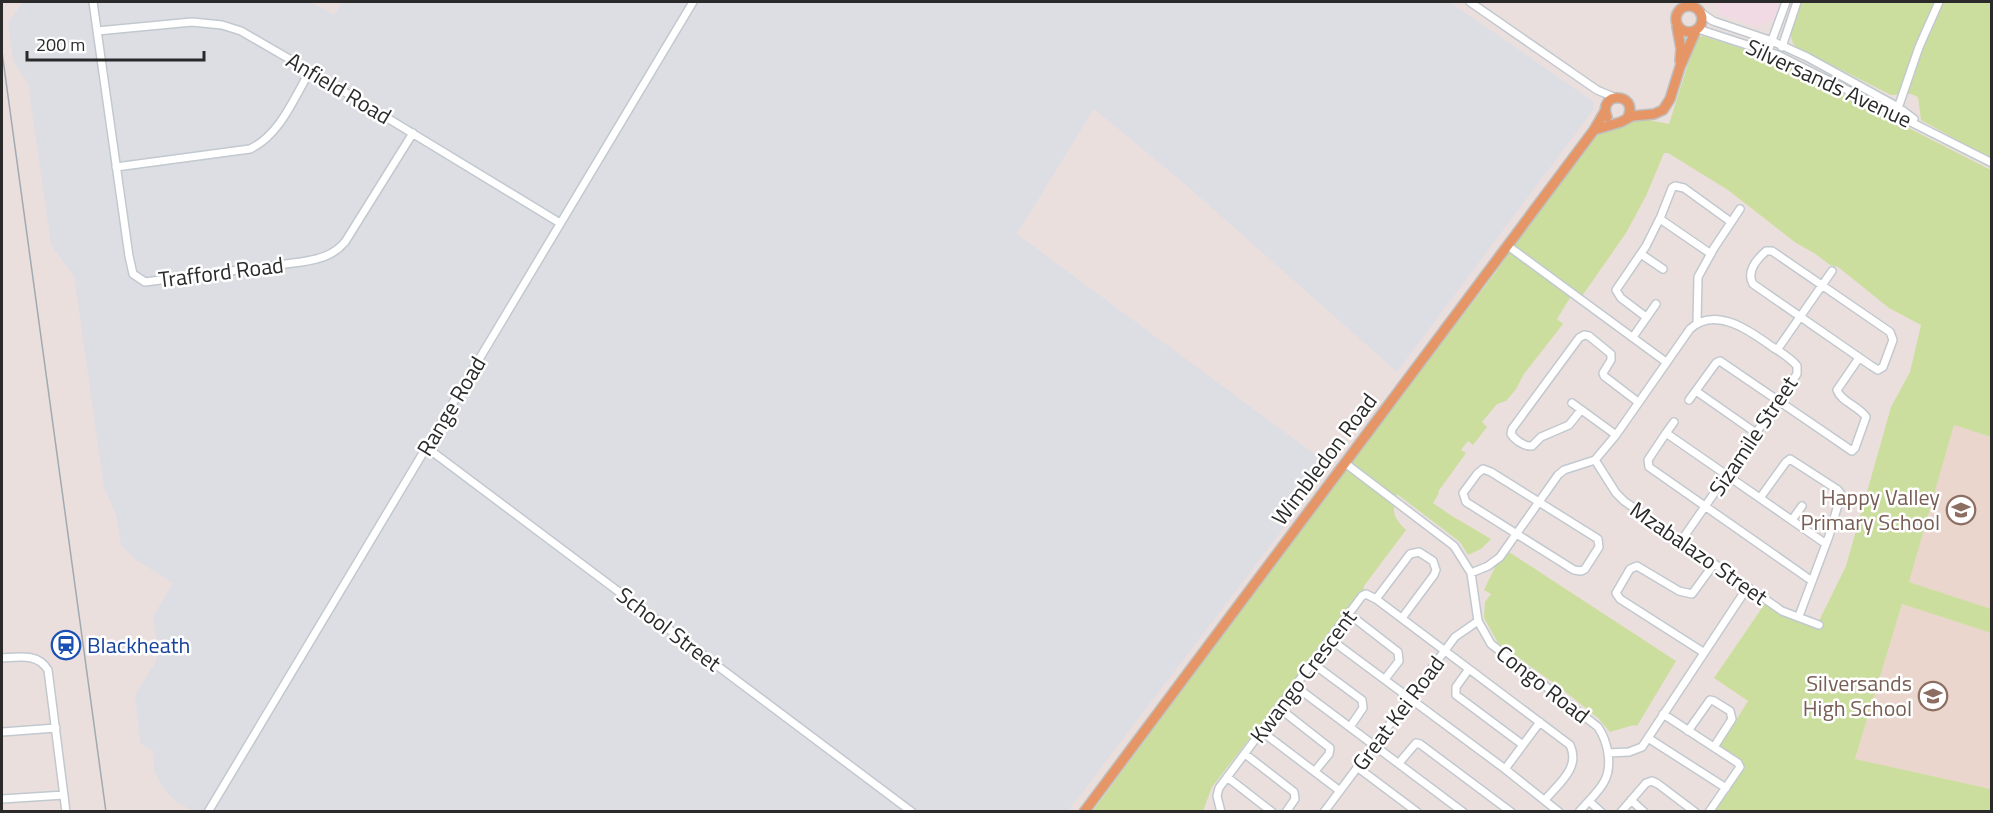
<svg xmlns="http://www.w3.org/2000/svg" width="1993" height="813" viewBox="0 0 1993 813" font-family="'Titillium Web',sans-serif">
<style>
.industrial{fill:#dddee4}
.education{fill:#ebd6cd}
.medical{fill:#f1dae4}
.green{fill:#ccde9d}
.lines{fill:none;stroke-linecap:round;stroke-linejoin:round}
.minor-casing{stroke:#c1c9cf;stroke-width:10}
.major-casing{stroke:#bfbfbf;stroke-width:12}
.minor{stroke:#fff;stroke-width:7}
.major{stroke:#e69666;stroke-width:9}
.rail{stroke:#a0aab3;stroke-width:1.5}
.labels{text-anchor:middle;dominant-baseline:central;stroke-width:5;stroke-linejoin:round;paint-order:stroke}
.street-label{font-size:22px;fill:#2a2a2a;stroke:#fff}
.education-label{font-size:22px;fill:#785e54;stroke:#fff;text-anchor:end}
.transit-label{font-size:22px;fill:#164399;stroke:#fff;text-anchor:start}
</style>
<rect width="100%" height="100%" fill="#ebdfdd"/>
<path class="industrial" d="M23 2H311L334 15 342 2H961L964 3 965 2H1450L1593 101 1594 109 1397 372 1187 186 1094 109 1017 234 1331 466 1068 811H192L174 800 162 787 154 770 153 751 140 743 135 695 156 661 158 650 153 616 173 583 137 561 121 545 116 515 104 488 74 276 51 245 28 84 13 61 8 22Z"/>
<path class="education" d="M1954 425 1991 437V609L1909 582Z
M1902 604 1991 633V789L1855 759Z"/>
<path class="medical" d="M1715 2H1780L1775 18 1758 27 1722 15Z"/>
<path class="green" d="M1800 2H1991V159L1921 120 1918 97 1911 94 1891 95 1796 47C1784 35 1796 16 1800 2Z
M1703 36 1766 56 1789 67 1991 170V437L1954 425 1909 582 1991 609V633L1902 604 1855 759 1991 789V811H1710L1741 767 1718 749 1748 701 1714 678 1766 602 1817 625 1846 566 1891 407 1910 372 1921 325 1889 308 1838 267 1830 265 1814 253 1796 243 1728 190 1668 153H1664L1646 196 1626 233 1580 299 1573 293 1557 319 1563 324 1524 374 1516 389 1506 401 1497 404 1482 422 1487 427 1473 445 1468 441 1461 450 1466 453 1438 492 1439 493 1433 503 1452 516 1491 539 1481 549 1468 555 1460 542 1397 494C1391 512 1393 517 1406 530L1364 586 1363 592 1212 787 1203 811 1092 812 1357 454 1496 272 1522 232 1595 135 1636 120 1644 119 1669 124 1695 42 1699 37Z
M1509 552 1676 661 1637 726 1634 725 1610 732 1598 718 1558 686 1498 643 1484 618 1485 602 1491 594 1484 590 1495 567Z"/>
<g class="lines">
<g class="minor-casing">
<path id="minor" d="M93 2 129 256 133 274 145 282 301 262C319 259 333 256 345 242L413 133
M1470 2 1597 90 1616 98
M1700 12 1713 21 1772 41 1807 57 1898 107 1914 119
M1698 29 1778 55 1992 163
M97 31 192 22 222 25 241 31 310 71 560 223
M1782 47 1797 2
M1768 51 1786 2
M1897 111 1919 47 1939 2
M116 167 250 149C280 135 294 98 310 71
M1660 219 1711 254
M1508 246 1666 362
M1766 251H1772L1890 332 1893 340 1883 367 1878 370 1870 365 1753 284C1746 272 1757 259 1766 251Z
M1641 254 1663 269
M1646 317 1621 298 1616 290 1646 246 1661 216 1672 188 1675 186 1684 188 1731 222
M1697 323 1698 277 1714 248 1740 209
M1633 337 1656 304
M1777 350 1832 271
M1696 391 1756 433
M1689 400 1716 363 1720 361 1852 451 1855 448 1866 417C1859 406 1841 402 1837 390L1859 358
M1572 403 1616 435
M1581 410 1569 425 1541 437 1532 446C1525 447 1515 440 1511 434L1512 429 1579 338 1584 335 1589 336 1611 354V360L1603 373 1604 376 1638 402
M1666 433 1674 422
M426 447 912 812
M1595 460 1616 493 1624 501 1782 611 1819 625
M1345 463 1454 546 1471 573 1478 621 1491 644 1598 727C1608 742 1613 766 1604 782 1598 793 1587 802 1579 812
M1483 469 1491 472 1598 539 1599 547 1585 569 1581 571 1574 570 1466 502 1463 493 1477 474Z
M1760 498 1786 462 1790 459 1838 490 1841 494 1829 536 1799 616
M1792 520 1802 506
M1471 573 1488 566 1500 557 1558 475 1564 470 1595 460 1616 435 1690 329C1715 306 1749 330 1771 346 1780 352 1790 357 1797 366V374L1681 541
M1812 581 1649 467 1648 460 1666 433 1826 544
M1376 599 1410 554 1419 552 1433 561 1436 570 1434 575 1402 618
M1349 614 1398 652 1399 661 1385 679
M1330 639 1505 769 1559 812
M1703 652 1620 599 1616 593 1630 569 1637 566 1679 591 1692 594 1714 564
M2 658C19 657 38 653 48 670L66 812
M1312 663 1362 700 1363 708 1350 727
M1469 669 1456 687V695L1523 745
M1295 686 1463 812
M1279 708 1330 748 1329 754 1315 771
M1663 714 1738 763 1740 767 1709 812
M1261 731 1340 791
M1688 731 1710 700 1714 701 1730 711 1732 719 1714 747
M2 732 56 728
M1648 738 1726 788
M1608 753 1629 752 1642 747 1747 588
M1245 754 1294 792 1295 799 1286 812
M1399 763 1416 743 1420 744 1511 812
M1357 767 1417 812
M1505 769 1540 722
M1227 777 1272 812
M2 799 64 795
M1631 800 1644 812
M1589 801 1601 812
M208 812 693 2
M1221 812 1217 796 1219 788 1362 596 1366 594 1376 599 1570 745C1581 768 1558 784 1545 800
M1324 812 1455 637 1478 621
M1621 812 1646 783 1652 781 1658 784 1695 812"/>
</g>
<g class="major-casing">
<path id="major" d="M1676 19a13 13 0 1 1 26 0a13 13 0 1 1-26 0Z
M1677 27 1681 49 1680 61
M1607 117C1597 91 1639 92 1628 117
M1594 130 1621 122 1632 116 1654 114 1663 110 1670 99 1680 67 1696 30
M1084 812 1594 130 1605 111"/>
</g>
<use href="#minor" class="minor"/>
<use href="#major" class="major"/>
<path class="rail" d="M2 52 106 812"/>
</g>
<defs>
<g id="school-ring" transform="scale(1.5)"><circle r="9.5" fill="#fff" stroke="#8d6e63" stroke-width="1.5"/><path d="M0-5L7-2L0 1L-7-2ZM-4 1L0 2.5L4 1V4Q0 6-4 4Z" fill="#8d6e63"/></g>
<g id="station-ring" transform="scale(1.5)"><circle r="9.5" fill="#fff" stroke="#1a4fb4" stroke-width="1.5"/><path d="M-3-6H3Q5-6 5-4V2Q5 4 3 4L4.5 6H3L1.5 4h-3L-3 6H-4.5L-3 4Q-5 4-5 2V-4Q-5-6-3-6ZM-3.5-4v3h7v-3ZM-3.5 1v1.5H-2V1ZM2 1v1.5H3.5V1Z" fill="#1a4fb4"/></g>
</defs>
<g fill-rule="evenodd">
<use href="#school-ring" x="1961" y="510"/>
<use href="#station-ring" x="66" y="645"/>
<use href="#school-ring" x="1933" y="696"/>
</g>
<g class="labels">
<g class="street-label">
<text transform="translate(1829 83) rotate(25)">Silversands Avenue</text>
<text transform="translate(339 88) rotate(31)">Anfield Road</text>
<text transform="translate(221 272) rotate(-7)">Trafford Road</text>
<text transform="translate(451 406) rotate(-59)">Range Road</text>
<text transform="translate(1753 436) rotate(-56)">Sizamile Street</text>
<text transform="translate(1324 459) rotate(-53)">Wimbledon Road</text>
<text transform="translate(1699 553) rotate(35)">Mzabalazo Street</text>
<text transform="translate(669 629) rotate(37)">School Street</text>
<text transform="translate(1303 676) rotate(-53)">Kwango Crescent</text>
<text transform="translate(1543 684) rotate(38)">Congo Road</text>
<text transform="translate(1398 713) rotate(-53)">Great Kei Road</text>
</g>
<g class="education-label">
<text x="1940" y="497">Happy Valley<tspan x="1940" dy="25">Primary School</tspan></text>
<text x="1912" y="683">Silversands<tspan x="1912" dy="25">High School</tspan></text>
</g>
<g class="transit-label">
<text x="87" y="645">Blackheath</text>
</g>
</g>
<rect width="1993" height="813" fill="none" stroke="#2a2a2a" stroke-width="6"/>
<path d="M27 51v9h177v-9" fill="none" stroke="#2a2a2a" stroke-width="3"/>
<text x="36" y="51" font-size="18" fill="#2a2a2a" stroke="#ffffff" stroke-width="4.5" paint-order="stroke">200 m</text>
</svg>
